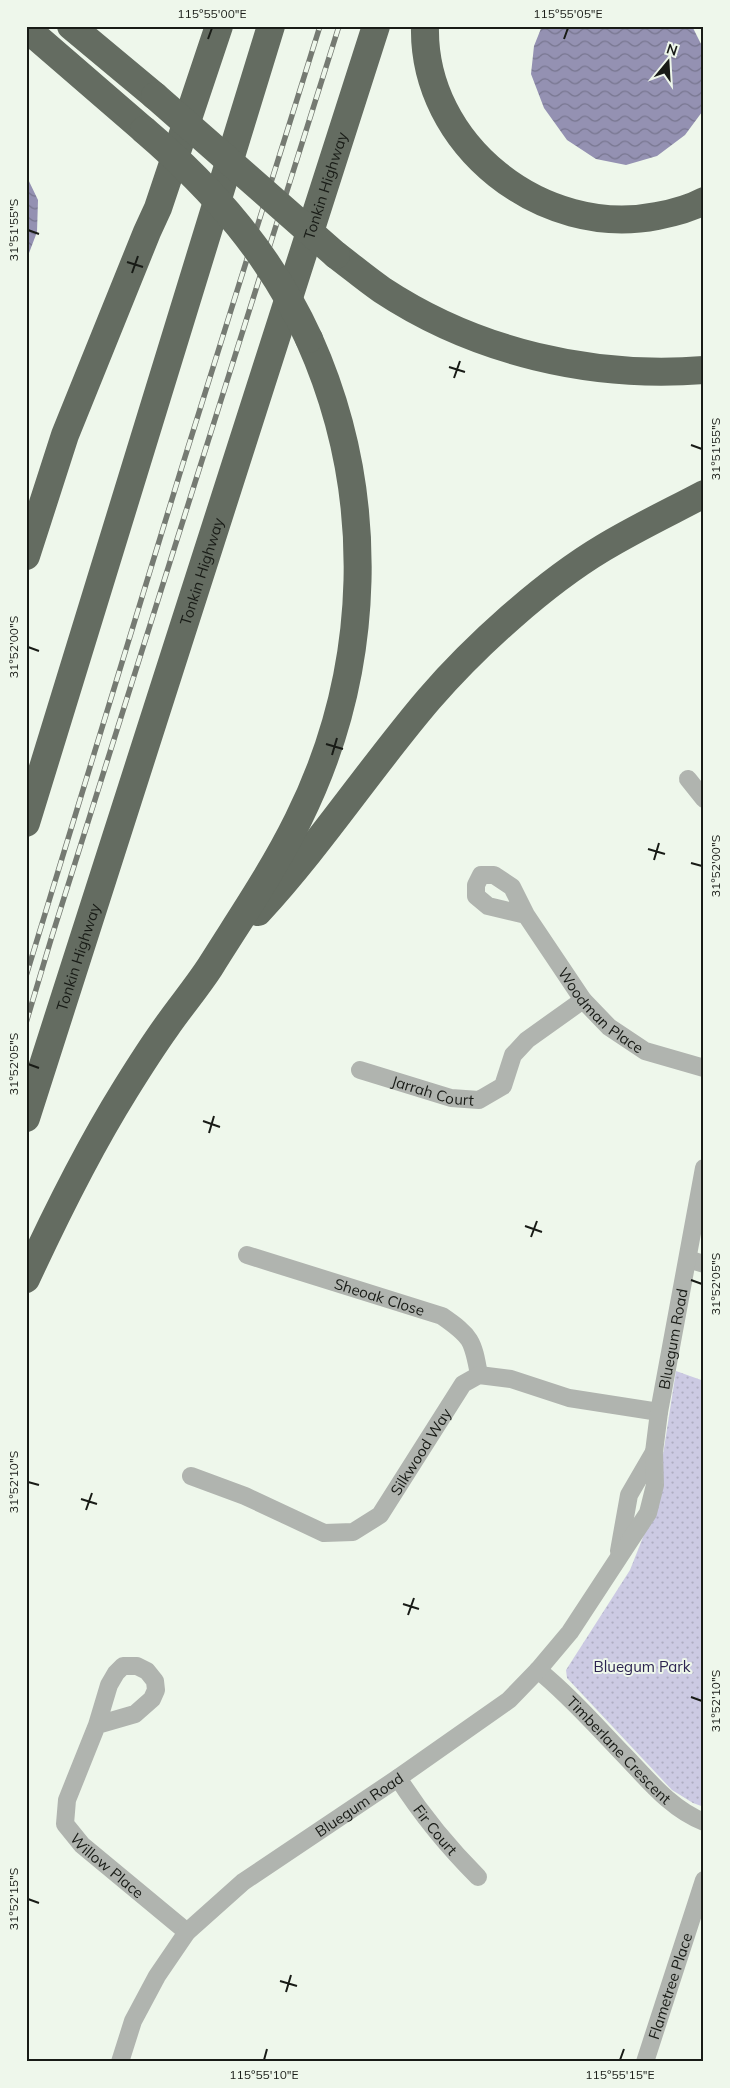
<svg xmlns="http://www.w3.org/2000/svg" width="730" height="2088" viewBox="0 0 730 2088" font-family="Mulish,sans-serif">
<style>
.green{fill:url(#green-dots)}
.water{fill:url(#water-waves)}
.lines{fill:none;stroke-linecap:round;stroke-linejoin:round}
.street{stroke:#b0b4af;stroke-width:18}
.highway{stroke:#646c61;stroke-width:28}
.rail-casing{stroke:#757a72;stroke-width:5.5}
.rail{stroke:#eef7eb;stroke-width:4;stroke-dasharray:11;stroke-linecap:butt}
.highway-bridge{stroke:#646c61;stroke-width:28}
.ticks{fill:none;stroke:#181b16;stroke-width:2}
.labels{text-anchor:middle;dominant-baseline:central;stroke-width:4;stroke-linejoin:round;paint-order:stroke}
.street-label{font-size:15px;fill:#181b16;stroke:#eef7eb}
.park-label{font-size:15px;fill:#2c2350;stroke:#eef7eb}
.neatline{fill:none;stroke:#181b16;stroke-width:2}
.ticks-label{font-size:12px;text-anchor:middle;fill:#181b16}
</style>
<defs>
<pattern id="green-dots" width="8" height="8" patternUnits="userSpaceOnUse" patternTransform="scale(1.25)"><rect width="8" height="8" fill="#cccae3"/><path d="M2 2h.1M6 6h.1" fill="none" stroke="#aeadc2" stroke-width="1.8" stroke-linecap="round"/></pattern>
<pattern id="water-waves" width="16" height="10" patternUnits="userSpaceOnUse" patternTransform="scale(1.25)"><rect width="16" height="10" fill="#9491b2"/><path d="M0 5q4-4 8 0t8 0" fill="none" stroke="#787690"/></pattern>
</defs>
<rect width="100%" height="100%" fill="#eef7eb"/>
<path class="green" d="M676 1371 704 1381V1807L693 1803 672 1790 567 1678 566 1670 630 1570 659 1497 660 1474Z"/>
<path class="water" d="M542 26H692L704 50V101L702 112 685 135 657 156 626 165 596 159 567 140 544 108 531 74 534 46Z
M26 175 38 200 37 232 26 261Z"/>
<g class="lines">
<g class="street">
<path d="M688 779 704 799"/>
<path id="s1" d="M526 915 488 906 476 896V885L481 875H494L512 887 526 915 583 1000 609 1027 645 1051 704 1068"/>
<path id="s2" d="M360 1070 451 1098 479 1100 503 1086 513 1055 527 1040 583 1000"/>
<path id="s3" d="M247 1255 442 1316C471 1336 473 1340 479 1375"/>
<path d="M688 1259 704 1264"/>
<path id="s4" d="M191 1476 245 1496 324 1533 353 1532 380 1515 463 1384 479 1375 511 1379 569 1398 659 1412"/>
<path d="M619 1551 629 1495 654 1452"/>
<path id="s5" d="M538 1670C570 1696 597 1727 625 1756 649 1781 671 1809 704 1822"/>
<path id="s6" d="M97 1725 135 1714 152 1699 156 1690 155 1681 147 1671 137 1666H123L116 1673 109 1685 97 1725 67 1800 65 1824 82 1845 187 1932"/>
<path id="s7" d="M398 1778C421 1814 448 1847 478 1877"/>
<path id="s8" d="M120 2062 133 2021 157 1976 187 1932 243 1882 398 1778 509 1700 538 1670 570 1632 648 1513 655 1485 654 1452 659 1412 704 1168"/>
<path id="s9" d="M645 2062 704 1880"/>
</g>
<g class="highway">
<path d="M71 26 155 96"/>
<path d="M425 26C422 145 543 239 657 216 673 213 689 209 704 201"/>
<path d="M26 28 144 130"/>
<path d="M336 255C352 267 366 279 382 290 476 352 592 379 704 370"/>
<path d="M26 556 65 435 147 232 158 208 219 26"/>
<path d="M26 823 271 26"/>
<path d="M258 912C320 845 370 768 429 699 475 646 543 584 603 548 636 528 670 512 704 494"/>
<path id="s10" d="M26 1118 376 26"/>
<path d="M26 1279C56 1214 87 1151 125 1090 138 1069 152 1047 167 1026 181 1006 197 987 210 967 240 919 273 871 298 820 373 669 378 493 309 339"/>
</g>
<g class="rail-casing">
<path id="rail" d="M26 976 180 473 320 26
M26 1023 52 936 339 26"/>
</g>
<use href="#rail" class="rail"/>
<path class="highway-bridge" d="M155 96 336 255
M144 130C214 190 270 254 309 339"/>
</g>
<path class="ticks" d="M208 39 212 28M564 39 568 28M28 230 39 234M127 262 143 267M132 273 138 256M449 367 465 372M454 378 460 361M691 445 702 449M28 647 39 651M326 744 343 749M332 755 337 738M648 849 665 854M654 860 659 843M691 863 702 866M28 1064 39 1068M203 1121 220 1127M209 1133 214 1116M525 1226 542 1232M531 1237 537 1221M691 1280 702 1284M28 1482 39 1485M81 1499 97 1504M86 1510 92 1493M403 1604 419 1609M408 1615 414 1598M691 1697 702 1701M28 1899 39 1903M280 1981 297 1986M286 1992 291 1975M264 2060 267 2049M620 2060 624 2049"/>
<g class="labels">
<g class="street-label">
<text stroke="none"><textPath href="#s10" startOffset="979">Tonkin Highway</textPath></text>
<text stroke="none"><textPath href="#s10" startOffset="574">Tonkin Highway</textPath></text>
<text stroke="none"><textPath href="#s10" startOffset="169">Tonkin Highway</textPath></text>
<text stroke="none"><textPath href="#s1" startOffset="265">Woodman Place</textPath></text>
<text stroke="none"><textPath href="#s2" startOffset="76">Jarrah Court</textPath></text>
<text stroke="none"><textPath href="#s3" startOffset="139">Sheoak Close</textPath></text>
<text stroke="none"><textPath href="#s8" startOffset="955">Bluegum Road</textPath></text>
<text stroke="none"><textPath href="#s4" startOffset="281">Silkwood Way</textPath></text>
<text stroke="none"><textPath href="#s5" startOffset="114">Timberlane Crescent</textPath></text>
<text stroke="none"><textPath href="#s8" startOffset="362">Bluegum Road</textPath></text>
<text stroke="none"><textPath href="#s7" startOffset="64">Fir Court</textPath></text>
<text stroke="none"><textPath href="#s6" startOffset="349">Willow Place</textPath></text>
<text stroke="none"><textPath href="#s9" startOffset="80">Flametree Place</textPath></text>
</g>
<g class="park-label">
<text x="642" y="1666">Bluegum Park</text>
</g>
</g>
<rect width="730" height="2088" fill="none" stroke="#eef7eb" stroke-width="55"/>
<g transform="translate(668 62) rotate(18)" stroke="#eef7eb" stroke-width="4" paint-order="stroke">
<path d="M0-4L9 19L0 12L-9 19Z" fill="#181b16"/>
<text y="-8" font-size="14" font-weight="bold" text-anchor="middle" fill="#181b16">N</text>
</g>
<rect x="28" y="28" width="674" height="2032" class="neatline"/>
<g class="ticks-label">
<text x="212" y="18">115°55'00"E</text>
<text x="568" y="18">115°55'05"E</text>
<text transform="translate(14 230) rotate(-90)" y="4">31°51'55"S</text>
<text transform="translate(716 449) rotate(-90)" y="4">31°51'55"S</text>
<text transform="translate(14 647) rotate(-90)" y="4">31°52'00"S</text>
<text transform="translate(716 866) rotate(-90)" y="4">31°52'00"S</text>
<text transform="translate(14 1064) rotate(-90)" y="4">31°52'05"S</text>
<text transform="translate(716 1284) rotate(-90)" y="4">31°52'05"S</text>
<text transform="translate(14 1482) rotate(-90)" y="4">31°52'10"S</text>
<text transform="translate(716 1701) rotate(-90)" y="4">31°52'10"S</text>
<text transform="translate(14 1899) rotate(-90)" y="4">31°52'15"S</text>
<text x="264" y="2079">115°55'10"E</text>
<text x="620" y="2079">115°55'15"E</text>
</g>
</svg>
